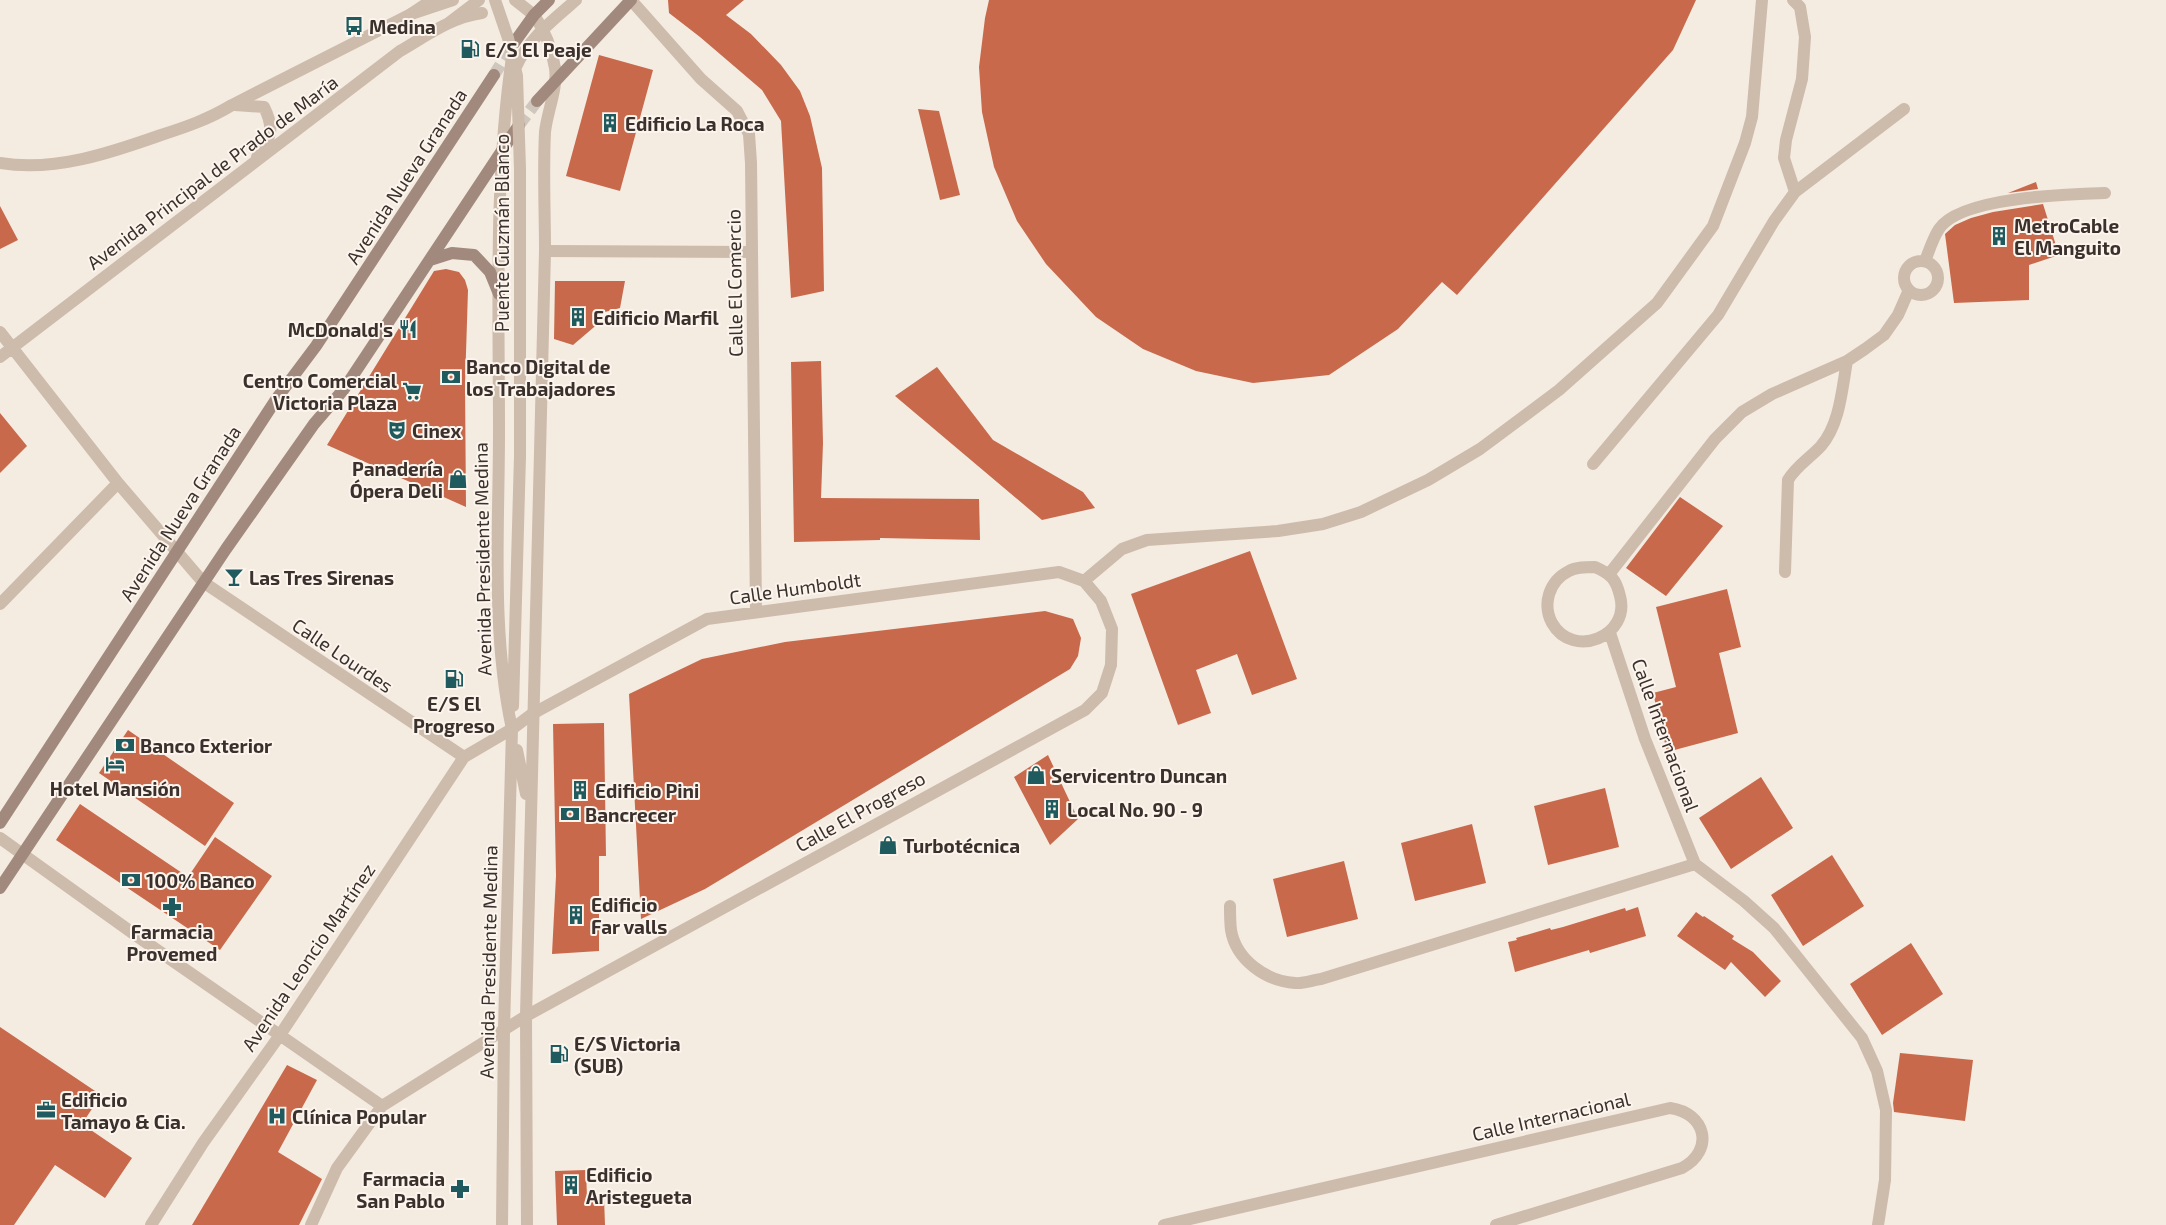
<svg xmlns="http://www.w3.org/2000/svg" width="2166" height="1225" viewBox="0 0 2166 1225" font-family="'Exo 2',sans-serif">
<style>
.building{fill:#c8694b}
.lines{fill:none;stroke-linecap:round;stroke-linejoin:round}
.secondary-tunnel{stroke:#cfc6bd;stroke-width:12;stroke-dasharray:12 6;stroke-linecap:butt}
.minor{stroke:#cdbbac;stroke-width:12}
.tertiary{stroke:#cdbbac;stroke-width:12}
.secondary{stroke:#a18a7d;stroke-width:12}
.tertiary-bridge{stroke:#cdbbac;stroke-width:12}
.labels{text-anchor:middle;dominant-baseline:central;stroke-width:4;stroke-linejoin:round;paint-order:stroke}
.poi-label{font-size:19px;font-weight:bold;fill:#3b302b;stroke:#fbf5ee;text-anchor:start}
.street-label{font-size:19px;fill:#3b302b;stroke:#fbf5ee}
</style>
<rect width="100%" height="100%" fill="#f4ebe1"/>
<path class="building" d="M668 0H744L726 15 751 34 781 65 800 91 810 116 822 168 824 291 791 298 781 121 762 90 700 37 669 13Z
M989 0H1696L1673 50 1457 295 1442 282 1398 329 1329 375 1253 383 1196 371 1143 349 1096 317 1046 264 1017 221 994 167 982 112 979 67 985 18Z
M599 55 653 70 620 191 566 176Z
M918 109 939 111 960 195 940 200Z
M2036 182 2038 189 2008 193Z
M2043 204 2059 255 2029 265V300L1954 303 1945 234 1955 225 1971 218 1993 212Z
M0 206 18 240 0 249Z
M446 269 459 272 465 280 468 290 465 384 466 507 327 445 434 271Z
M555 281H625L620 308 605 312 600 322 573 345 554 339Z
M821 361 823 443 821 498 979 499 980 540 880 538V540L794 542 791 362Z
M937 367 993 440 1083 492 1095 508 1042 520 895 396Z
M0 413 27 446 0 473Z
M1680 497 1723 526 1666 596 1626 568Z
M1250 551 1297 679 1252 695 1237 654 1196 670 1211 713 1178 725 1131 594Z
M1727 589 1741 647 1719 653 1738 733 1667 752 1653 693 1676 687 1656 607Z
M1045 611 1073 619 1081 638 1078 656 1070 669 705 889 641 919 629 694 702 659 785 642Z
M604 723 606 856H599V951L552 954 556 876 553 724Z
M128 730 234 803 205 846 99 773Z
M1048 755 1078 819 1050 845 1014 777Z
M1761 777 1793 828 1731 869 1699 818Z
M1605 788 1619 847 1548 865 1534 806Z
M80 804 188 877 215 837 272 876 220 950 56 840Z
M1472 824 1486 883 1415 901 1401 843Z
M1832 855 1864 906 1803 946 1771 895Z
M1344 861 1358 919 1287 937 1273 879Z
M1638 907 1646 936 1590 953 1589 950 1515 972 1508 942 1517 940 1516 938 1550 928 1551 930 1563 927 1625 908 1626 911Z
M1696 912 1703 917 1704 916 1734 936 1732 939 1753 952 1781 981 1765 997 1731 962 1725 970 1677 936Z
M1911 943 1943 994 1882 1035 1850 984Z
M0 1027 101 1095 82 1124 132 1158 105 1198 55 1165 14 1225H0Z
M1900 1053 1973 1060 1965 1121 1894 1112 1893 1103Z
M287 1065 317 1080 278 1152 322 1179 299 1225H192Z
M586 1170 587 1198H604L605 1225H557L555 1171Z"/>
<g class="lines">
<path class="secondary-tunnel" d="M494 75 514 43
M519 125 537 101"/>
<path class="minor" d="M515 0 534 15
M631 0 701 79 737 111 749 134 751 163 756 611
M1793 0 1800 7 1805 37 1802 79 1786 140 1784 158 1795 192
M235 105 264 107C275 129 271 138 257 157
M0 163C55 172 110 153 161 135 186 127 209 119 232 105L411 14 453 0
M545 251 752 252
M1904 278a17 17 0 1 1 34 0a17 17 0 1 1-34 0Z
M1925 261C1929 251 1933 238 1939 229 1960 197 2068 194 2105 193
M0 332 118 483 203 582 464 757
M0 357 400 51C426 36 451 17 482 13
M1593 464 1718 315 1774 221 1795 192 1904 109
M1595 567C1611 574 1616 579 1620 596 1631 636 1573 660 1552 623 1542 604 1549 581 1569 571 1576 567 1586 567 1595 567Z
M1785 572 1788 480C1796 466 1810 458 1821 446 1840 424 1842 389 1847 361
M1610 573 1715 439 1742 412 1772 394 1847 361 1865 349 1884 335 1898 315 1909 290
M1084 581 1122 549 1147 540 1278 531 1323 524 1361 512 1428 480 1480 449 1559 390 1657 303 1713 226 1745 143 1752 117 1762 0
M0 604 118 483
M1610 633 1645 739 1695 864 1744 901 1774 928 1862 1038 1877 1071 1886 1110 1885 1180 1878 1225
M0 838 134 934 382 1106
M1230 906C1230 914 1230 922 1231 930 1236 960 1266 981 1295 983 1303 984 1313 980 1321 979L1695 864
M151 1225 203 1143 280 1035 464 757 512 729 532 714 707 619 1059 572 1084 581
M311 1225 337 1168 382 1106 526 1016 1085 710 1102 693 1111 665 1112 629 1101 601 1084 581
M1164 1225 1670 1108C1706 1113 1715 1150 1682 1168L1496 1225"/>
<path class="tertiary" d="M411 14 432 0
M450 22 479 0
M513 706 520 456
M517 750 526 794
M502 1225 504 1029 512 729C491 631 499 530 499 431 499 306 494 181 512 57
M527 1225 526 1016 545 251C545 212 543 171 545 132 547 112 558 88 555 68 552 49 545 31 534 15"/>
<path class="secondary" d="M514 43 534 15 549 0
M537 101 631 0
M430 260 452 253 474 255 490 272 499 294
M0 823 277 398 316 346 494 75
M0 888 226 549 314 424 344 389 519 125"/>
<path class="tertiary-bridge" d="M495 0 508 38 517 76 520 169V456
M516 67C528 39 553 20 576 0"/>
</g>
<defs>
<g id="bus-bare" transform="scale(1.5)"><path d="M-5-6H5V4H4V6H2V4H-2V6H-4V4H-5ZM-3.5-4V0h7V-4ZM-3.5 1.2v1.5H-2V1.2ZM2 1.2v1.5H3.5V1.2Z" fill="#1f5a5e" stroke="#fbf5ee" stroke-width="2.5" paint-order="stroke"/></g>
<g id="fuel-bare" transform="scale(1.5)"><path d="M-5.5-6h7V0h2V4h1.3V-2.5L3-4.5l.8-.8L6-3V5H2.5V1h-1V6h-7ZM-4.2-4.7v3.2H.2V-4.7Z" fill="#1f5a5e" stroke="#fbf5ee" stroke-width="2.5" paint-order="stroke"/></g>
<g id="building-bare" transform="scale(1.5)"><path d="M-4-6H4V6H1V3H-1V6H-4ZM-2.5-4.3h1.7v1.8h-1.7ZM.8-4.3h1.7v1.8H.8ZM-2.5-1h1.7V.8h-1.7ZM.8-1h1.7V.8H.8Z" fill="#1f5a5e" stroke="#fbf5ee" stroke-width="2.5" paint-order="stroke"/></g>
<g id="restaurant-bare" transform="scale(1.5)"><path d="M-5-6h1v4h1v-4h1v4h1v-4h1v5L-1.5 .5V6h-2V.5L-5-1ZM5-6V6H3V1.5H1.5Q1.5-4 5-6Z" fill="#1f5a5e" stroke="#fbf5ee" stroke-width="2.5" paint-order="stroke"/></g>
<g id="bank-bare" transform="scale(1.5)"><path d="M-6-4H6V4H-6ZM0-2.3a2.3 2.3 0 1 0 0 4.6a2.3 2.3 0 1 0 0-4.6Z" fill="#1f5a5e" stroke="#fbf5ee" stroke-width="2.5" paint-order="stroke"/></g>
<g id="supermarket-bare" transform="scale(1.5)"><path d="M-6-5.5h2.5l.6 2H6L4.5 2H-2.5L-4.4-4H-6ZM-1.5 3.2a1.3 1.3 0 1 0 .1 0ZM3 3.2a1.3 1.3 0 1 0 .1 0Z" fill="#1f5a5e" stroke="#fbf5ee" stroke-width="2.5" paint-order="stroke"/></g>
<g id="theatre-bare" transform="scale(1.5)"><path d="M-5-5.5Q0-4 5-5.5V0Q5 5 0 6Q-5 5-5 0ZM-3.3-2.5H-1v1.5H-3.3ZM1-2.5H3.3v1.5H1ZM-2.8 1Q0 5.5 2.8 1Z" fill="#1f5a5e" stroke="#fbf5ee" stroke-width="2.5" paint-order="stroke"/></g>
<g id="shop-bare" transform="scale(1.5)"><path d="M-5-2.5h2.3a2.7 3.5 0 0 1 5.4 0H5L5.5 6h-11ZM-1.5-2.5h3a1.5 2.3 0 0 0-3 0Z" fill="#1f5a5e" stroke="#fbf5ee" stroke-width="2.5" paint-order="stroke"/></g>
<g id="bar-bare" transform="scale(1.5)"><path d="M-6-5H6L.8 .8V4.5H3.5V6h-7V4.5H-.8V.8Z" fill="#1f5a5e" stroke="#fbf5ee" stroke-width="2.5" paint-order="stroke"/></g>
<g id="hotel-bare" transform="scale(1.5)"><path d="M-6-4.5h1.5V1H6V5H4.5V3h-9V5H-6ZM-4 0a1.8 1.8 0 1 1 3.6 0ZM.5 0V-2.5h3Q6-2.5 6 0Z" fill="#1f5a5e" stroke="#fbf5ee" stroke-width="2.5" paint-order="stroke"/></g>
<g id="pharmacy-bare" transform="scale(1.5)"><path d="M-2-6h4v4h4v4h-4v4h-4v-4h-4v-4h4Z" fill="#1f5a5e" stroke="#fbf5ee" stroke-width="2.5" paint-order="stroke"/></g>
<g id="office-bare" transform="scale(1.5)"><path d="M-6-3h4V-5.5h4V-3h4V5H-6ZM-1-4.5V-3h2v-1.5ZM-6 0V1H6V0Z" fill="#1f5a5e" stroke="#fbf5ee" stroke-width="2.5" paint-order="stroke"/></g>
<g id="hospital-bare" transform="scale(1.5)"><path d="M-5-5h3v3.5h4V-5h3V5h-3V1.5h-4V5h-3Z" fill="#1f5a5e" stroke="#fbf5ee" stroke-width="2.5" paint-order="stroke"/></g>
</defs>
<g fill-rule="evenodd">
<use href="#bus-bare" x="354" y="26"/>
<use href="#fuel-bare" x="470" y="49"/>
<use href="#building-bare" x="610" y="123"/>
<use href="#building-bare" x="1999" y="236"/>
<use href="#building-bare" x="578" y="317"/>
<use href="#restaurant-bare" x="408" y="329"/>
<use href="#bank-bare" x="451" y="377"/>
<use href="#supermarket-bare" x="412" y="391"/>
<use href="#theatre-bare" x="397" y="430"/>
<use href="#shop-bare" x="458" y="479"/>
<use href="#bar-bare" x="234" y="577"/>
<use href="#fuel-bare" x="454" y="679"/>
<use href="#bank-bare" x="125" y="745"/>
<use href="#hotel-bare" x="115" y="764"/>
<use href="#shop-bare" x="1036" y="775"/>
<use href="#building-bare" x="580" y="790"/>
<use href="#building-bare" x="1052" y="809"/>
<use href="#bank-bare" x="570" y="814"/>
<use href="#shop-bare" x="888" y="845"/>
<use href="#bank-bare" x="131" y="880"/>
<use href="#pharmacy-bare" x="172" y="907"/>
<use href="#building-bare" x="576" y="915"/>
<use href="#fuel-bare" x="559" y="1054"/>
<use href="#office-bare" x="46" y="1110"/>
<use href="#hospital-bare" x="277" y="1116"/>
<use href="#building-bare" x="571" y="1185"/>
<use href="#pharmacy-bare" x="460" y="1189"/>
</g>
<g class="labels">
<g class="poi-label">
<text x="369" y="26">Medina</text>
<text x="485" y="49">E/S El Peaje</text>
<text x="625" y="123">Edificio La Roca</text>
<text x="2014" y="225">MetroCable<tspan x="2014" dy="22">El Manguito</tspan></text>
<text x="593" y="317">Edificio Marfil</text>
<text x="393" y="329" text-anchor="end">McDonald's</text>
<text x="466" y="366">Banco Digital de<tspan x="466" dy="22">los Trabajadores</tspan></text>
<text x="397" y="380" text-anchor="end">Centro Comercial<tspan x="397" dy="22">Victoria Plaza</tspan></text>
<text x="412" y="430">Cinex</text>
<text x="443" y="468" text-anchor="end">Panadería<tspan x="443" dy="22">Ópera Deli</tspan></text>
<text x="249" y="577">Las Tres Sirenas</text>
<text x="454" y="703" text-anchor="middle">E/S El<tspan x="454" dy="22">Progreso</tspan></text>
<text x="140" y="745">Banco Exterior</text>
<text x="1051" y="775">Servicentro Duncan</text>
<text x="115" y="788" text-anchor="middle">Hotel Mansión</text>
<text x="595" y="790">Edificio Pini</text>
<text x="1067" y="809">Local No. 90 - 9</text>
<text x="585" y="814">Bancrecer</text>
<text x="903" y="845">Turbotécnica</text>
<text x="146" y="880">100% Banco</text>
<text x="591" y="904">Edificio<tspan x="591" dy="22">Far valls</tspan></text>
<text x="172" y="931" text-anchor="middle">Farmacia<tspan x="172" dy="22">Provemed</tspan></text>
<text x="574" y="1043">E/S Victoria<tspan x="574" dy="22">(SUB)</tspan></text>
<text x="61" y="1099">Edificio<tspan x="61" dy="22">Tamayo &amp; Cia.</tspan></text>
<text x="292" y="1116">Clínica Popular</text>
<text x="586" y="1174">Edificio<tspan x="586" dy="22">Aristegueta</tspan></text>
<text x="445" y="1178" text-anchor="end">Farmacia<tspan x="445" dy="22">San Pablo</tspan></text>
</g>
<g class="street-label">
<text transform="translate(212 172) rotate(-37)">Avenida Principal de Prado de María</text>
<text transform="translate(406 176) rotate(-57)">Avenida Nueva Granada</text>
<text transform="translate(501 233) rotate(-90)">Puente Guzmán Blanco</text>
<text transform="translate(734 283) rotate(-91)">Calle El Comercio</text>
<text transform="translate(180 513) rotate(-57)">Avenida Nueva Granada</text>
<text transform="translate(482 559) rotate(-91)">Avenida Presidente Medina</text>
<text transform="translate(795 588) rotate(-8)">Calle Humboldt</text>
<text transform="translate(343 655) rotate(34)">Calle Lourdes</text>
<text transform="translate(1666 735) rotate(70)">Calle Internacional</text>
<text transform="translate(860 811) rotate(-29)">Calle El Progreso</text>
<text transform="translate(308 957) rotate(-56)">Avenida Leoncio Martínez</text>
<text transform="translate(488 962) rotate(-89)">Avenida Presidente Medina</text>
<text transform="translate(1551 1116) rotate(-13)">Calle Internacional</text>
</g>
</g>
</svg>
